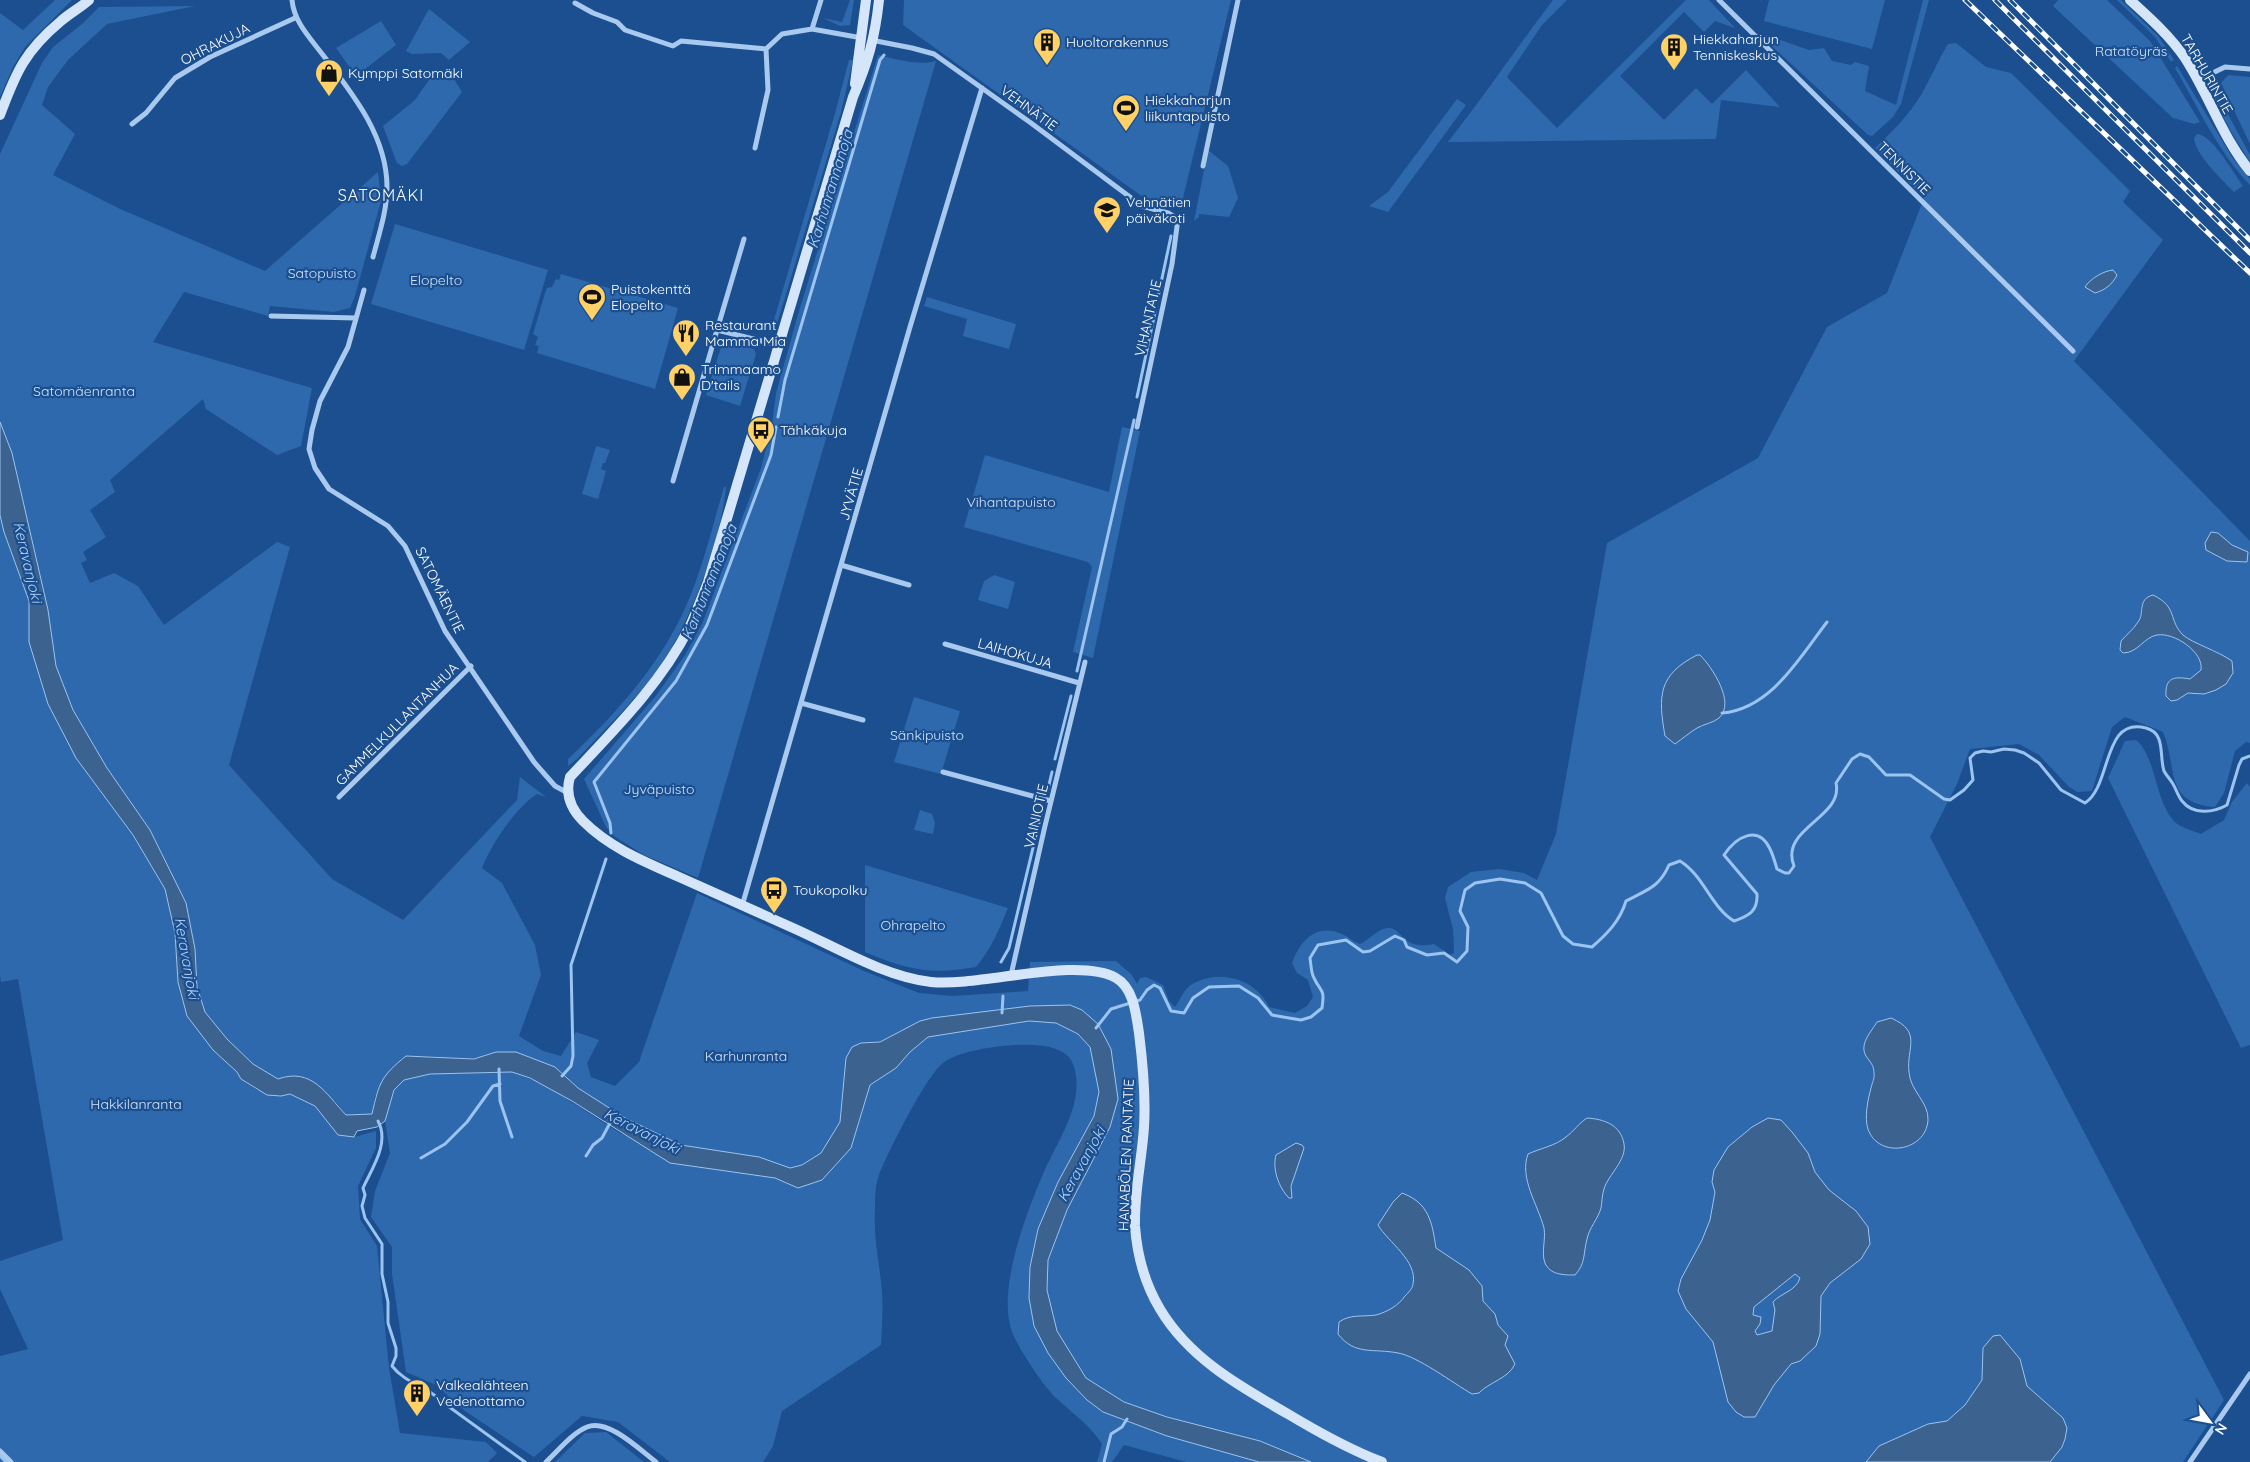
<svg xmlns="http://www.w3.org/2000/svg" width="2250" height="1462" viewBox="0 0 2250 1462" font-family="Quicksand,sans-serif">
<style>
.green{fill:#2e69ad}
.water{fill:#3c6290;stroke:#9cc4f0;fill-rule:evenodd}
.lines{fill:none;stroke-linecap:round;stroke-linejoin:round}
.stream{stroke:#9cc4f0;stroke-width:3}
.street{stroke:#a9c9ee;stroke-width:5}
.secondary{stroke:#d6e6fa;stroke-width:10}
.rail-casing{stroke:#fff;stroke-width:5}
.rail{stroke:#1b4f8f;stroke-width:3;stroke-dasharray:9;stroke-linecap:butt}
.labels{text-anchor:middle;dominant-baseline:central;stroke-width:4.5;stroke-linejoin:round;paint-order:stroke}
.poi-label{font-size:14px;fill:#fff;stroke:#1b4f8f;text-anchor:start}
.street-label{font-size:14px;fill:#fff;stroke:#1b4f8f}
.park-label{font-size:14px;fill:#cfe3fa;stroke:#1b4f8f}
.water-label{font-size:15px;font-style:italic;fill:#b5d3f5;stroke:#1b4f8f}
.quarter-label{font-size:16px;letter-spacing:1px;fill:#fff;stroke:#1b4f8f}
</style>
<rect width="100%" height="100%" fill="#1b4f8f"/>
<path class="green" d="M55 0H72L25 47 13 67 0 97V13L23 30Z
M850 0H854L850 25 840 26 823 18 842 22Z
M904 0H1231L1182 202 1174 200 1150 202 903 25Z
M1553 0H1567L1542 25 1507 77 1557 128 1686 0H1709L1735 28 1715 21 1704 32 1684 12 1620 76 1664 120 1696 88 1712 104 1746 70 1780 107 1721 100 1716 139 1448 142C1484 96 1517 47 1553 0Z
M1769 0H1885L1872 49 1764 21Z
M1923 0H1929L1901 104 1893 117 1872 136 1868 135 1762 37 1766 35 1809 50 1824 48 1832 61 1851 65 1855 62 1869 66 1865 91 1896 105Z
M2058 0H2107L2150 41 2200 122 2194 124 2173 118 2053 6Z
M2117 0H2121L2159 37 2174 60 2171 62 2155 37Z
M195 6 107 24 68 60 48 87 42 105 75 134 53 175 118 208 265 271 378 172 381 201 355 296 350 308 334 312 270 306 268 316 184 292 153 342 312 388 301 446 277 455 206 409 203 399 110 480 115 492 90 510 106 537 83 552 87 560 81 563 90 583 114 573 138 586 164 625 277 542 290 547 229 765 332 879 403 920 517 800 520 777 546 797 537 794C516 807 491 845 482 868L502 883 535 945 541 975 519 1036 543 1051 561 1056 576 1032 599 1040 587 1063 591 1077 615 1086 639 1062 697 893 864 971 919 993 952 996 1028 991 1030 962 1116 961 1132 975 1137 984 1140 978 1146 977 1163 985 1169 1001 1175 1007C1180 1000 1184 989 1191 985 1217 968 1256 978 1269 1007L1295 1013 1307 1006 1313 997 1308 980 1297 973 1292 963C1301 939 1318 921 1346 936 1351 939 1354 942 1360 944 1369 940 1377 929 1388 928 1403 927 1401 951 1434 944L1450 955 1454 953 1453 929 1445 898 1448 887 1471 872 1499 869 1524 873 1537 880 1556 834 1607 543 1758 458 1827 327 1887 293 1924 198 1875 148C1892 132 1909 115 1921 95 1931 78 1938 60 1948 44L1956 43 1986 67 2011 73 2130 191 2123 202 2163 240 2074 361 2250 541V743L2246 742 2235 751 2224 793 2215 807C2163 803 2178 768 2163 732L2125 717 2112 727 2092 791 2077 792 2068 786 2039 755 2019 744 1970 749 1957 784 1930 837 2224 1400 2183 1462H1311L1260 1441 1167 1417 1124 1402 1086 1378 1057 1331 1047 1290 1048 1260 1067 1210 1110 1127 1111 1049 1098 1024 1082 1010 1030 1006 932 1018 920 1021 880 1042 861 1043 846 1058 840 1122 822 1153 802 1165 790 1168 759 1157 681 1145 625 1118 578 1088 559 1070 496 1052 474 1059 423 1056 375 1096 373 1114 346 1115 335 1101 287 1076 278 1079 253 1064 227 1039 205 1012 197 987 195 949 186 903 150 830 107 768 73 710 56 666 48 610 12 453 0 422V154L42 63 53 47 82 24 99 7Z
M429 9 470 42 449 60 441 53 412 54 406 51Z
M381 21 396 45 356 76 336 48Z
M878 55C895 59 919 66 936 61L698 878 644 855 614 836 606 827 584 779 655 697 685 655 702 624 761 468 772 425 776 393 799 311Z
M849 60H853L841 112 777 324 770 333 835 113Z
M2177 66 2232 157 2250 179V185C2218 152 2198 107 2175 68Z
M435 71 451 74 462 92 407 164 402 166 397 163 383 126 415 100Z
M2228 75 2250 77V144L2221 83Z
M2217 94 2250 155V162L2230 130 2213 96Z
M1457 99 1466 105 1388 212 1369 206 1388 192Z
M2197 134C2212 134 2234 174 2243 186L2234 192C2222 180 2195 154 2194 138Z
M1208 150 1228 166 1238 198 1229 217 1199 214V217L1194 221Z
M395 224 548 270 524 350 371 304Z
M561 274 678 308 655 389 537 353 539 346 535 345 538 337 533 334 545 293 547 288 552 287 556 279 559 280Z
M927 297 1016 324 1009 349 963 336 967 319 924 306Z
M725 343 754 349 756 354 740 406 706 395 721 347Z
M1122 427 1140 431 1093 658 1073 652 1092 567 1088 562 964 527 985 455 1109 492Z
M596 446 610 450 605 463H603L601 469 606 471 598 499 582 494Z
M724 487H726C721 541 691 620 661 665 637 699 606 728 577 759L568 766V759C615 715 660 665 686 606 703 568 712 527 724 487Z
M0 515 4 532 29 601V642L133 835 165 889 175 933 178 982 213 1050 237 1072 241 1079 257 1090 281 1096 290 1094 315 1106 338 1135 354 1137 376 1131V1148L358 1186 360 1219 377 1246 389 1368 400 1433 486 1442 497 1453 488 1462H0V1356L28 1349 0 1289V1261L63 1240 18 979 1 982 0 975Z
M994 575 1015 582 1008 609 978 600 984 581Z
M914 697 960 711 941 774 894 762Z
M2136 740C2157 757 2154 802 2176 823 2182 828 2194 831 2201 834L2224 820 2232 802 2247 783 2250 787V1045L2241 1048 2108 778 2125 741Z
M920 810 932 814 935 823 933 834 914 830Z
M865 865 1008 908C999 930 991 949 976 967 930 975 908 970 865 952Z
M1029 1021 1056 1023 1078 1034 1090 1047 1099 1092 1094 1116 1058 1182 1038 1229 1030 1267 1066 1378 1087 1400 1103 1412 1167 1436 1259 1462H1186L1124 1445 1112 1462H1097L1102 1444C1090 1425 1072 1413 1056 1398 1044 1387 1016 1345 1011 1329 998 1287 1026 1214 1043 1174 1057 1141 1087 1101 1073 1064 1066 1044 1031 1044 1015 1045 996 1046 958 1051 943 1063 926 1076 888 1152 879 1175 875 1185 875 1199 875 1210 873 1237 880 1265 882 1292 883 1310 882 1327 881 1345L782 1411 773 1446 763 1462H670L618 1422 582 1416 534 1457 465 1411 436 1385 406 1372 392 1274V1247L371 1217 375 1191 390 1153 385 1121 394 1090 404 1080 430 1074 512 1072 545 1085 620 1133 735 1172 775 1178 798 1188 851 1148 870 1085 896 1068 910 1052 928 1037Z
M606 1432 644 1462H555L585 1433Z"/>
<path class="water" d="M2113 270 2117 275C2112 285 2105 290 2095 293L2085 287C2090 279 2103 271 2113 270Z
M0 422 12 453 48 610 56 666 73 710 107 768 150 830 186 903 195 949 197 987 205 1012 227 1039 253 1064 278 1079C312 1067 326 1094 346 1115L372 1114C379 1083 381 1076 406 1056L474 1059 496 1052H516L555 1067 578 1088 625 1118 681 1145 759 1157 790 1168 802 1165 821 1153 840 1122 846 1058 852 1047 861 1043 880 1042 920 1021 932 1018 1030 1006 1070 1005 1082 1010 1098 1024 1111 1049 1118 1099 1110 1127 1067 1210 1048 1260 1047 1290 1057 1331 1086 1378 1124 1402 1167 1417 1260 1441 1311 1462H1259L1167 1436 1103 1412 1087 1400 1066 1378 1048 1353 1034 1326 1029 1298 1030 1267 1038 1229 1058 1182 1094 1116 1099 1092 1090 1047 1078 1034 1056 1023 1029 1021 928 1037 910 1052 896 1068 870 1085 851 1148 822 1180 798 1188 775 1178 670 1163 572 1101 530 1078 512 1072 430 1074 404 1080 394 1090 385 1121 377 1127 357 1131 354 1137 338 1135 315 1106 290 1094 281 1096 267 1095 241 1079 237 1072 213 1050 187 1016 178 982 175 933 165 889 133 835 76 758 48 704 29 642V601L4 532 0 515Z
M2211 532 2218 533 2232 545 2248 552 2247 562 2227 561 2206 550 2205 543Z
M2153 595C2178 607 2168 620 2183 635 2192 643 2218 651 2232 661L2233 673 2226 684 2216 690 2204 694 2188 693 2177 700 2171 701 2166 696C2165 678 2173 676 2190 679L2201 670C2204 652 2174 632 2157 635 2144 637 2138 653 2123 653L2120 650 2121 641C2126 635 2134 629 2138 622 2145 613 2137 599 2153 595Z
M1697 655H1700C1712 667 1736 703 1719 718 1713 723 1704 724 1697 728 1689 733 1682 739 1675 744L1665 736C1658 696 1658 675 1697 655Z
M1891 1018C1923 1032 1906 1048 1909 1072 1910 1091 1929 1102 1928 1120 1926 1152 1878 1159 1868 1129 1864 1118 1868 1099 1871 1088 1872 1083 1875 1078 1874 1073 1874 1065 1870 1062 1866 1056 1859 1044 1871 1032 1877 1022Z
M1587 1118C1604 1119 1621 1125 1624 1144 1627 1160 1608 1175 1604 1189 1602 1195 1602 1202 1601 1208 1598 1219 1589 1228 1587 1239 1583 1254 1586 1263 1575 1275 1564 1275 1550 1275 1545 1263 1541 1253 1546 1239 1544 1228 1538 1205 1519 1178 1528 1154 1541 1148 1555 1146 1566 1137 1574 1131 1578 1124 1587 1118Z
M1768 1118 1781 1120 1792 1132 1808 1153 1815 1172 1829 1190 1856 1211 1868 1227 1870 1244 1861 1259 1830 1283 1821 1296 1820 1334 1816 1346 1800 1361 1791 1364 1774 1385 1755 1417H1744L1736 1412 1728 1402 1713 1342 1686 1309 1678 1291 1681 1279 1702 1240 1710 1220 1715 1192 1712 1182 1714 1170 1728 1147 1752 1127ZM1795 1274 1800 1278C1796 1291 1781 1293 1773 1302L1775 1310 1772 1331 1757 1335 1755 1331 1760 1324 1761 1317 1753 1315 1754 1307Z
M1296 1143 1302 1145 1304 1148 1291 1186 1292 1198H1289C1279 1188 1272 1169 1276 1155Z
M1402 1193C1429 1203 1432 1222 1436 1248L1469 1270 1482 1286 1483 1301 1495 1314 1498 1325 1508 1336 1505 1345 1515 1364C1508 1379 1489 1382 1479 1393L1472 1394C1453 1383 1417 1356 1398 1353 1373 1348 1355 1356 1338 1334L1339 1322C1350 1314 1362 1317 1376 1315 1387 1312 1398 1306 1405 1296 1408 1293 1413 1288 1413 1284 1418 1261 1388 1242 1378 1225L1393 1202Z
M2000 1335 2020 1359 2027 1386 2063 1418 2067 1428 2065 1439 2062 1447 2050 1462H1866L1879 1446 1928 1424 1947 1421 1965 1405 1982 1380 1983 1348 1993 1336Z"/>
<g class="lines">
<path class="stream" d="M1158 297 1171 236
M1137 397 1155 312
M778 417 785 380 880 60 884 55
M1077 671 1134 420
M1722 713C1771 709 1800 657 1827 622
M1055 759 1071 696
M1048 789 1052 772
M1039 823 1041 814
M611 833 610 823 594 782 676 681 707 625 771 455 776 427
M1001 962 1009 948 1037 831
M1002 1013 1003 996
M1096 1028 1111 1009 1140 1000 1147 990 1154 985 1160 988 1171 1011 1184 1013 1193 998 1209 987 1239 986 1258 998 1272 1015 1283 1017 1301 1020 1311 1017 1322 1008C1325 988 1321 993 1314 978 1311 973 1311 964 1310 958L1318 945 1346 940 1363 952 1370 951 1395 936 1404 940 1407 947 1427 955 1444 953 1457 962 1467 951 1468 927 1460 911 1465 890 1475 883 1500 879 1525 883 1541 893 1563 936 1573 944 1592 947C1607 934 1620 921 1626 901 1646 890 1659 888 1669 865L1680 861C1704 876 1711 907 1734 921 1749 916 1758 911 1757 894L1724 855C1736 837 1758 824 1770 849 1773 855 1775 862 1777 869L1785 873H1789L1794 866C1779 828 1844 818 1836 783L1852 759 1860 754 1869 757 1886 775H1910L1944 799 1950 800 1964 790 1973 780 1970 758 1975 753 1983 751 1991 752 2004 749 2015 750 2024 753 2039 763 2061 790 2085 803C2112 786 2102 716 2146 728 2166 733 2159 756 2164 771 2166 775 2170 779 2173 784 2176 789 2178 796 2182 801 2193 815 2213 813 2227 805L2239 765 2242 759 2250 756
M499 1069 500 1101 512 1137
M562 1076 571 1066 573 1056 571 965 606 859
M378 1121C390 1143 372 1168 363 1188L365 1195 362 1206 365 1218 382 1244V1274L388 1302V1323L396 1348V1356L392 1366C406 1384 426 1385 441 1401L525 1462
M586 1156 593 1145 602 1138 610 1123
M421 1158 445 1144 467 1122 493 1086 500 1084
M0 1456 6 1462
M1104 1462 1111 1434 1122 1427 1127 1419"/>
<path class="street" d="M292 0C294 22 310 38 323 55 352 93 387 136 387 187 387 211 379 234 373 257
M821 0 812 29 862 38
M1719 0 2073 351
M575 3 593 13 617 22 625 30 673 46 681 41 766 49
M871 40 912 48 934 54 1031 123 1142 206 1168 213 1178 219 1172 264 1137 427
M2198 80 2225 67 2250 69
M132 124 146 113 175 78 210 57 295 18
M755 148 768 90 766 49 782 34 812 29
M1203 166 1238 0
M364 290 348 347 320 401 312 430 309 449 315 468 329 489 388 526 405 546 445 631 534 762 555 786 568 793
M271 316 356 318
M717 330 744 239
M673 481 717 330 778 345
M841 565 909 585
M945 644 1079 683
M801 703 863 720
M943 772 1051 801
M339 797 471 666
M742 906 910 327 982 88
M1011 975 1045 826 1085 662
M0 1451 11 1462
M546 1462C558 1451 572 1433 587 1427 608 1418 640 1450 656 1462
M2190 1462 2250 1374"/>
<path class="secondary" d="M879 0C875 38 868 62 853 97L708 582C702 597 696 613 689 628 660 685 613 731 570 777 565 794 570 808 583 821 610 848 645 862 679 877 717 894 755 911 793 928 836 947 885 977 931 982 980 987 1077 956 1116 978 1134 988 1136 1015 1139 1033 1143 1065 1146 1095 1144 1127 1142 1159 1134 1193 1135 1226 1137 1254 1145 1284 1160 1309 1189 1358 1239 1386 1288 1414 1318 1432 1348 1449 1382 1462
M2130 0C2150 18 2170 36 2185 58 2209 95 2222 137 2250 171
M855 84 866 0
M0 115C16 72 25 51 61 21 70 13 80 8 89 0"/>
<g class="rail-casing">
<path id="rail" d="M1965 0 2250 273
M1995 0 2250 253
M2010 0 2250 240"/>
</g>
<use href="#rail" class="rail"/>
</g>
<defs>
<g id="building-pin" transform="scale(1.4375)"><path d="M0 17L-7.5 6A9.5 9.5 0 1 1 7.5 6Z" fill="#ffd166" stroke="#1b4f8f"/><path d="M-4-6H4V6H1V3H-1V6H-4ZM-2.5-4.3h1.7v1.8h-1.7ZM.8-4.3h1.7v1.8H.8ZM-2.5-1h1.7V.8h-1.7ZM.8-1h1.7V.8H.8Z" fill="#111"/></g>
<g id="shop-pin" transform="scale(1.4375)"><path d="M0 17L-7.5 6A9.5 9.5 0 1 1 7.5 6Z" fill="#ffd166" stroke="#1b4f8f"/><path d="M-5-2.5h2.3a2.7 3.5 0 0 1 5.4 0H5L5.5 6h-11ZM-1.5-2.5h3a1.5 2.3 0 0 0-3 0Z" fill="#111"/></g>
<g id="stadium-pin" transform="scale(1.4375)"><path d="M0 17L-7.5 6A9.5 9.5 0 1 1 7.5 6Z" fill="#ffd166" stroke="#1b4f8f"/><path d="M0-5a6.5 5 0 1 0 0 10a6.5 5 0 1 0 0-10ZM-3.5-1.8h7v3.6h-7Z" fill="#111"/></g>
<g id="school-pin" transform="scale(1.4375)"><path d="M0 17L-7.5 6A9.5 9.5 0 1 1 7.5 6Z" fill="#ffd166" stroke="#1b4f8f"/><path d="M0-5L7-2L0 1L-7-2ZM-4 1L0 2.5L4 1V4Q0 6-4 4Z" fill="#111"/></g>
<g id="restaurant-pin" transform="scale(1.4375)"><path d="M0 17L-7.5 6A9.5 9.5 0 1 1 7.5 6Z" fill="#ffd166" stroke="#1b4f8f"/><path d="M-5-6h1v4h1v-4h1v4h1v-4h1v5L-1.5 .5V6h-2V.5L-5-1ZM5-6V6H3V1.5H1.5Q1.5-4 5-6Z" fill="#111"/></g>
<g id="bus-pin" transform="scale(1.4375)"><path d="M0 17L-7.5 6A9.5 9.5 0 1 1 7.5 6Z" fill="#ffd166" stroke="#1b4f8f"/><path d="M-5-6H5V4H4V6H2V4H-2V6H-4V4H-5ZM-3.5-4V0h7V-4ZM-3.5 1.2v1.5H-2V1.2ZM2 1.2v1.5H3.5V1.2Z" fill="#111"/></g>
</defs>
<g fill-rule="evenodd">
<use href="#building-pin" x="1047" y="42"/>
<use href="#building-pin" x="1674" y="47"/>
<use href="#shop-pin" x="329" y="73"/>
<use href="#stadium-pin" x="1126" y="108"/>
<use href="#school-pin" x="1107" y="210"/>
<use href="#stadium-pin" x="592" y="297"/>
<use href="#restaurant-pin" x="686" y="333"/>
<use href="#shop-pin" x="682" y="377"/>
<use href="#bus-pin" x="761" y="430"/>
<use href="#bus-pin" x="774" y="890"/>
<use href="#building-pin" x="417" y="1393"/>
</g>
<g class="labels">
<g class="poi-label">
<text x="1693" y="39">Hiekkaharjun<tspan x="1693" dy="16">Tenniskeskus</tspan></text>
<text x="1066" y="42">Huoltorakennus</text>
<text x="348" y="73">Kymppi Satomäki</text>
<text x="1145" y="100">Hiekkaharjun<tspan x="1145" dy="16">liikuntapuisto</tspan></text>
<text x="1126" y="202">Vehnätien<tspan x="1126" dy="16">päiväkoti</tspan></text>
<text x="611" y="289">Puistokenttä<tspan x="611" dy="16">Elopelto</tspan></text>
<text x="705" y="325">Restaurant<tspan x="705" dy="16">Mamma Mia</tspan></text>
<text x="701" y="369">Trimmaamo<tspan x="701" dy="16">D'tails</tspan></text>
<text x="780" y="430">Tähkäkuja</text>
<text x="793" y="890">Toukopolku</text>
<text x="436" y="1385">Valkealähteen<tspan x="436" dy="16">Vedenottamo</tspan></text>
</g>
<g class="street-label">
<text transform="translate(215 44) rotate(-27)">OHRAKUJA</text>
<text transform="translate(2207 74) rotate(60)">TARHURINTIE</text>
<text transform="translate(1029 108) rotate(36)">VEHNÄTIE</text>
<text transform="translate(1904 168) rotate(45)">TENNISTIE</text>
<text transform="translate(1148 318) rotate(-77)">VIHANTATIE</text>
<text transform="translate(851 494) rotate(-74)">JYVÄTIE</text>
<text transform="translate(440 590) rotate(64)">SATOMÄENTIE</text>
<text transform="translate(1015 653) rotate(16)">LAIHOKUJA</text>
<text transform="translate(397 724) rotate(-45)">GAMMELKULLANTANHUA</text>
<text transform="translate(1036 816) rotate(-77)">VAINIOTIE</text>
<text transform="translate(1126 1155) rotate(-88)">HANABÖLEN RANTATIE</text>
</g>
<g class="park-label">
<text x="2131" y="51">Ratatöyräs</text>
<text x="322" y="273">Satopuisto</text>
<text x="436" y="280">Elopelto</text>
<text x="84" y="391">Satomäenranta</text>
<text x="1011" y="502">Vihantapuisto</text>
<text x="927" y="735">Sänkipuisto</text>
<text x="659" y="789">Jyväpuisto</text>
<text x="913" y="925">Ohrapelto</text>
<text x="746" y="1056">Karhunranta</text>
<text x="136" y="1104">Hakkilanranta</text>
</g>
<g class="water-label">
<text transform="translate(830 189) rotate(-73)">Karhunrannanoja</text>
<text transform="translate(28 562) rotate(77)">Keravanjoki</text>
<text transform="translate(709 582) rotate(-68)">Karhunrannanoja</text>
<text transform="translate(187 958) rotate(80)">Keravanjoki</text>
<text transform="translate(642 1131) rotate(27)">Keravanjoki</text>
<text transform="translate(1081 1164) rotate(-61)">Keravanjoki</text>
</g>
<g class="quarter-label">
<text x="381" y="195">SATOMÄKI</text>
</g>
</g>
<g transform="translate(2210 1422) rotate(122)" stroke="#1b4f8f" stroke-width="4" paint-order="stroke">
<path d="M0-4L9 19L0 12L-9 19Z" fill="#ffffff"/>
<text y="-8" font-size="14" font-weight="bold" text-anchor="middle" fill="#ffffff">N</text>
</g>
</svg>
